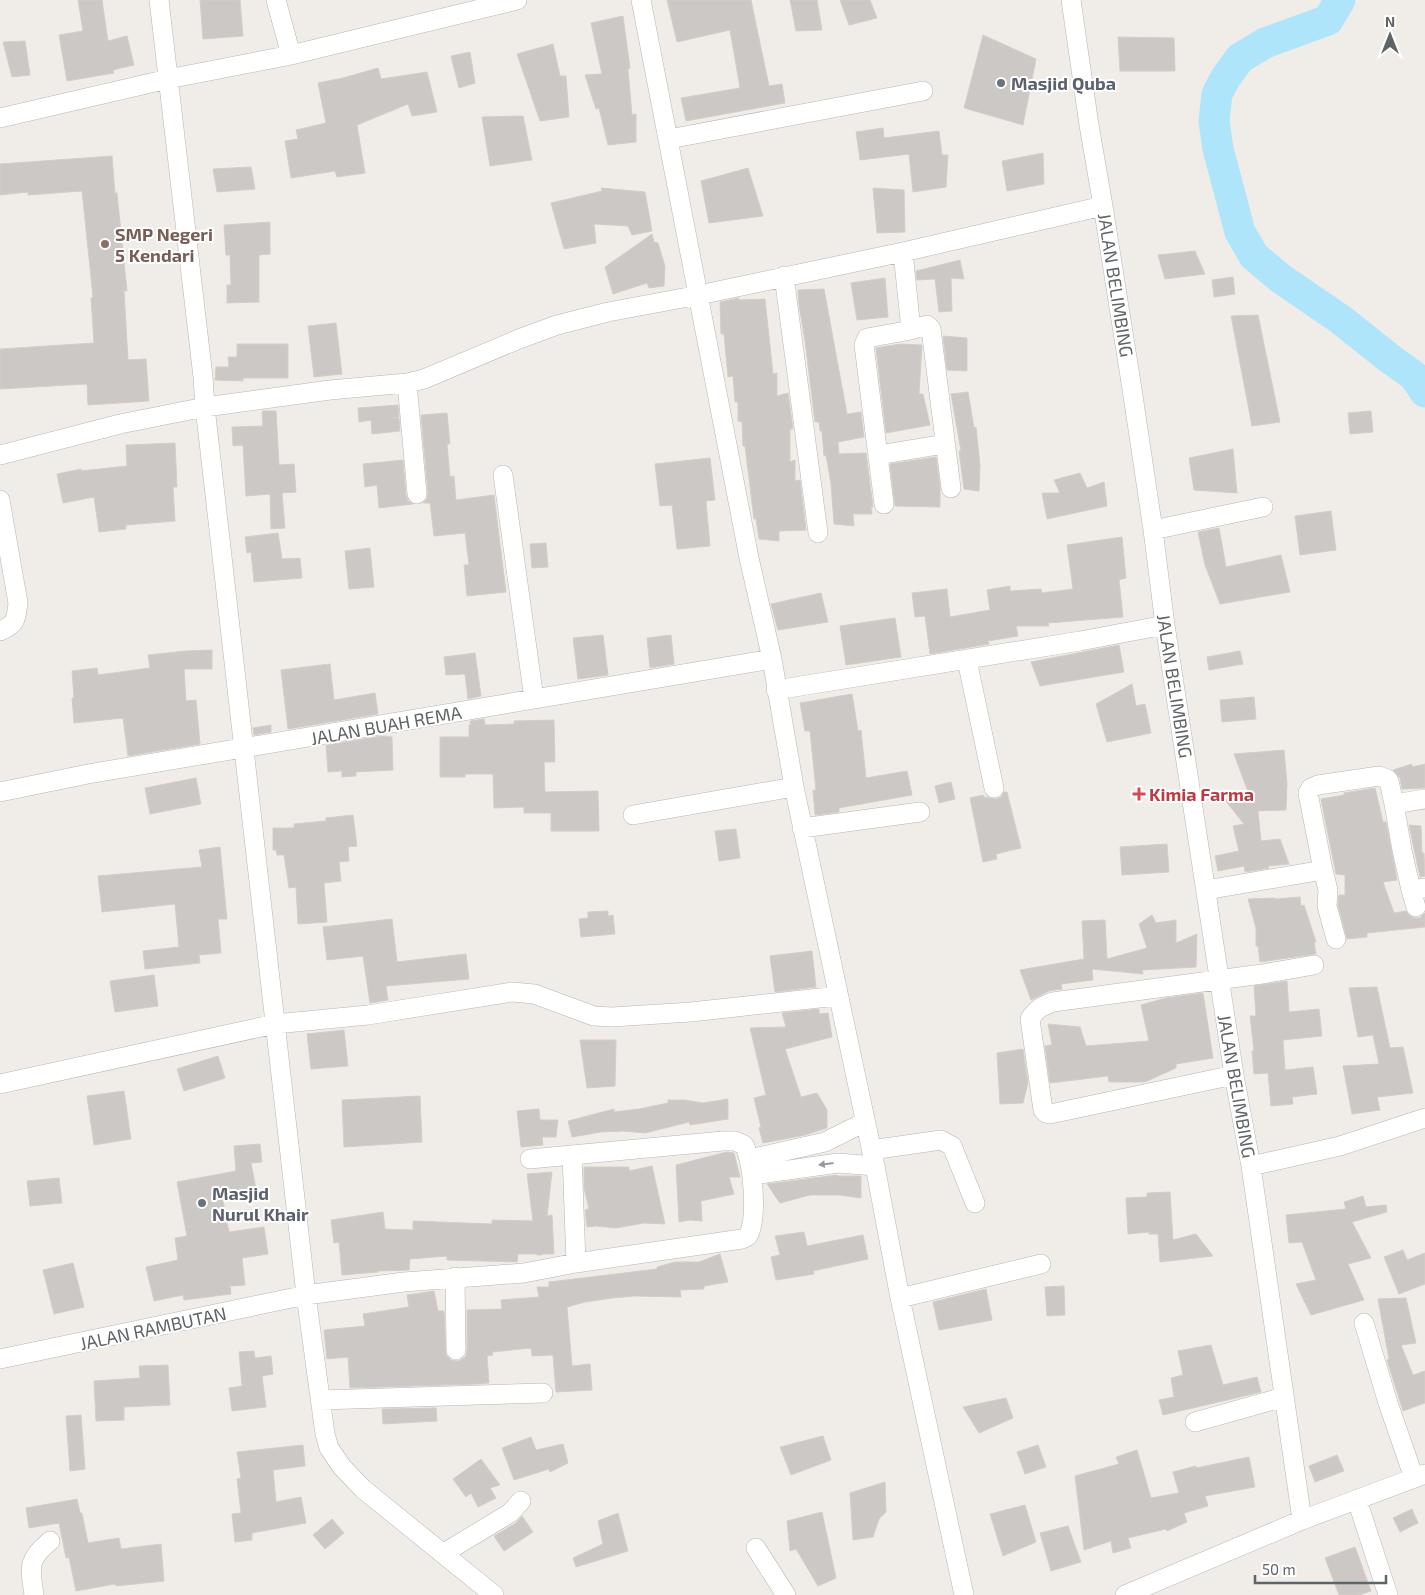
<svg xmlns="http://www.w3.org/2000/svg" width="1425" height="1595" viewBox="0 0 1425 1595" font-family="'Exo 2',sans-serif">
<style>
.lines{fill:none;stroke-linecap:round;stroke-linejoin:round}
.river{stroke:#afe5fa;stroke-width:31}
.building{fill:#ccc8c5;stroke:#d5cec7}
.minor-casing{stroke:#b3b6b9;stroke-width:20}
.minor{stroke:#fff;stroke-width:19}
.oneway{fill:#979a9c}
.worship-dot{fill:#6b7280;stroke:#fff;stroke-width:2}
.education-dot{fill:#8d6e63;stroke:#fff;stroke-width:2}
.health-dot{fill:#e0444e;stroke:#fff;stroke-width:2}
.labels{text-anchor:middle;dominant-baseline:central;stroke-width:4;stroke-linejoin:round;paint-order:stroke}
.worship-label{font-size:18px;font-weight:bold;fill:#5b616d;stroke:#fff;text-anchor:start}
.education-label{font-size:18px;font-weight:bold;fill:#785e54;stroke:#fff;text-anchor:start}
.street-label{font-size:18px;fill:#5f6467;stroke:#fff}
.health-label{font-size:18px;font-weight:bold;fill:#be3a42;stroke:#fff;text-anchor:start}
</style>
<rect width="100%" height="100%" fill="#f0ede8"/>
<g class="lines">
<path class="river" d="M1340 0 1328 20 1265 43 1240 58 1226 77 1217 94 1214 121 1218 149 1240 232 1254 256 1280 278 1340 319 1389 358 1414 376 1425 392"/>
</g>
<path class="building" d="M78 0H102L108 41 127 36 134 65 113 70 114 73 67 81 59 35 83 31Z
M200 0H240L243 36 203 39Z
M667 0H751L769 86 782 84 785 103 686 121 681 98 740 88 730 30 677 42Z
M790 0H817L822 30 796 31Z
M840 0H870L877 18 849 25Z
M623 16 630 68 628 69 632 115 636 114V142L608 145 599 108 596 109 585 75 602 74 591 23Z
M983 35 1036 59 1023 125 964 108Z
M1118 37 1174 38 1175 71H1120Z
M25 41 30 75 12 77 3 42Z
M553 44 560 76H566L569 117 540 121 517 54Z
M470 52 475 83 459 88 451 56Z
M378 68 381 79 427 72 437 112 412 116 408 104 357 125 365 173 337 177 335 171 291 178 285 141 298 139 296 130 326 123 318 83 343 78Z
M523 116 532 160 490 166 482 117Z
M883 128 884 138 939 131 942 155H948L946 187 913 192 909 154 860 160 856 132Z
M1043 153 1044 184 1007 191 1002 161Z
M112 156 115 193H117L127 291H124L128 360 146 359 149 401 88 405 87 384 0 389V349L94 343 91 298 93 297 82 191 28 195V192L0 195V164Z
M251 167 255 189 217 192 213 169Z
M748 168 763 216 709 223 701 181Z
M601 188 645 192 652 231 632 235 628 226 594 224 596 243 564 249 551 203 602 191Z
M873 188 904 190 905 232 877 233Z
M270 222V254L259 255V302L227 303V285H231L230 255H226L224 225Z
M652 234 654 242 658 243 665 266 664 286 649 288 647 283 613 294 605 267Z
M1195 251 1205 274 1165 279 1158 255Z
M960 260 964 279 951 278 952 311 939 312 935 279 917 280 916 271Z
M1233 277 1235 294 1214 297 1212 280Z
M885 278 888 317 857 320 851 283Z
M824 289 847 414 861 412 864 437 838 442 839 454 866 453 873 507H871L872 514H853L854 526 834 524 831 484 826 455 824 456 822 431H820L819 422H815L805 341 799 305 798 290Z
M739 298V300L765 299 773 374 777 373V396L788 393 793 429H790V462L795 460V481L800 480 806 530 779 531V541L759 539 756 519H754L745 446H743L742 422 738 421V402H735L733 376 728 377 724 334H721L720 302Z
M1258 315 1280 422 1252 426 1231 316Z
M336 323 342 374 314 377 308 326Z
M943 336 967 338V371L947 370Z
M237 344H288V378H243V381L215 380 216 367H229L228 357H237Z
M900 344 922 345 919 394H923L930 425 886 433 876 348Z
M968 392 974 428 976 427 980 465 979 491 964 489 959 451H961L951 394Z
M398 405 399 417 394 418H399L400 431 372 434 371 420 359 422 358 408Z
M262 411H276L279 465 294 464 296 492 282 493 285 528 271 529 270 494 246 496 243 445 233 446 232 427 263 426Z
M1371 411 1373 432 1350 434 1348 413Z
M447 413 450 444H447L450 477 454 476 456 500 494 495 506 592 467 596 464 565H469L465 533 434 536 430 503H423L427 499 428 493 421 415Z
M175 443 177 487H173L175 521 126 525V529L99 532 94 497 63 503 57 474 81 469V471L127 466 126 445Z
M1233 449 1237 493 1194 490 1189 458Z
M936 457 940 487V507L895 506 890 464Z
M710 458 715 500 706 501 710 546 677 549 672 505 660 506 655 464Z
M403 460 406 495 408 501 413 504 379 508 377 485 365 487 363 464Z
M1080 473 1087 488 1104 482 1107 506 1047 519 1042 493H1060L1054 480Z
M1331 511 1336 550 1300 555 1295 516Z
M1219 528 1226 567 1281 555 1290 592 1220 604 1205 565 1198 532Z
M278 533 282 559 300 558 302 578 254 582 251 552 247 553 245 537Z
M1122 537 1126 578 1119 580 1123 617 1048 623 1049 626H1016L1018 636 988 641 989 644 930 654 925 616 915 617 912 593 947 589 950 617 990 610 987 590 1010 586V591L1041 589 1042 593 1073 589 1067 545Z
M546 543 548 567 532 568 530 544Z
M370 548 374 587 349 589 345 551Z
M821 593 828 622 778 630 771 604Z
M895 618 901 657 846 665 840 626Z
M603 635 608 675 578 679 573 638Z
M671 635 674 664 650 668 647 638Z
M1119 645 1124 672 1040 686 1031 662Z
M212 650V669H184L186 701 196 700 200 744 128 756 123 718 74 723 72 698H74L72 671 97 668 98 675 150 668 148 655 186 651Z
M1240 651 1243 664 1209 670 1207 657Z
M475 653 481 696 468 699 465 674 446 675 444 657Z
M330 664 334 700 375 693 378 714 288 729 281 670Z
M1132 684 1136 706 1145 704 1151 733 1107 742 1096 704Z
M852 694 858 731 861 730 866 778 907 771 912 795 839 808V812L815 815 813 790H816L810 731H805L800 703Z
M1254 697 1256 719 1222 722 1220 700Z
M484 719 485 725 514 724V721L554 720 555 762H544L545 792 598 791 599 831H551V813H524V807L494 808 493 774H465V777H440V737H469V725H471L470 721Z
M271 725V732L254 735 253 728Z
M382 736 392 737 393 770 356 772V776L342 777V771L328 772 326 745Z
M1284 750 1287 784 1286 810 1258 811 1261 841 1280 839 1289 864 1268 866 1269 868 1245 872 1244 866 1218 871 1215 856 1239 851 1233 826 1244 824 1225 800 1250 797 1234 754Z
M1412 764V767L1425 764V788L1402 789 1400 778 1393 770Z
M196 778 201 804 150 814 145 788Z
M951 782 955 799 939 803 935 786Z
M1375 788 1383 822H1386L1397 880 1383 882 1394 913 1406 911 1409 915 1414 918H1420L1425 913V927L1367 933V937L1347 939 1338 905 1339 895H1345V875L1336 874 1321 799 1344 795V793Z
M1004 792H1007L1021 848 996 854 997 859 983 862 970 798 983 795 984 797 996 799 1001 797Z
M353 815 357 846 348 847 349 861 339 862 341 881 324 883 327 922 298 924 296 887 289 888 284 855H277L276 850H273V828H294V824L326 821V818Z
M1409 825 1421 826 1422 853H1424L1425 876 1420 877Z
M736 829 740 858 719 861 715 831Z
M1167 844 1169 872 1122 875 1120 847Z
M220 847 227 919H218L221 953 199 955 200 963 145 969 143 951 179 947 175 904 102 912 98 876 202 867 199 850Z
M1300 897 1301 906 1304 905 1316 942H1314L1316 954 1260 962 1258 946H1256V928L1248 899 1275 898V899Z
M608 911V916L613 915 615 934 581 937 579 919 588 918V912Z
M1152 915 1156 923 1176 920V943L1197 934 1196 967 1142 970 1143 974 1092 969 1093 980 1061 984 1062 989 1049 991 1031 1000 1020 970 1084 959 1082 921 1105 920 1107 959 1147 948 1139 924Z
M392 919 397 962 466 954 469 979 386 986 388 1000 370 1003 363 956 327 960 323 927Z
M812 951 816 987 775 992 770 956Z
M154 975 158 1006 115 1012 110 981Z
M1287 981 1289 1012 1319 1009 1322 1036 1283 1040 1285 1070 1313 1067 1317 1094 1292 1097 1293 1104 1271 1106 1268 1073 1254 1074 1252 1051H1254L1250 1016H1256L1254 986Z
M1377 987 1390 1048 1403 1047 1413 1093 1377 1097 1380 1110 1352 1114 1343 1066 1379 1064 1373 1035 1358 1037 1349 988Z
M1203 993 1213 1058 1176 1064V1068L1145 1082H1109L1108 1076 1050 1083 1045 1046 1052 1045 1048 1024 1080 1027 1086 1046 1149 1041 1141 1005 1166 998Z
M819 1009V1014L828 1013 832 1037 785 1049 801 1097 817 1093 827 1110V1128L805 1135 763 1143 759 1128 761 1127 754 1098 766 1095 750 1028 786 1027 782 1013Z
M344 1030 348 1066 311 1069 307 1034Z
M580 1040H616L615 1086 587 1088Z
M1023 1049 1028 1083 1023 1103 1000 1104 997 1053Z
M218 1056 225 1078 184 1091 177 1069Z
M124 1091 131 1139 94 1145 87 1096Z
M420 1096 422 1142 344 1147 342 1100Z
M728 1099V1119L690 1125 689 1122 645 1133 623 1131 601 1132 572 1137 568 1121 614 1109V1112L639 1109 668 1103V1100H685L703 1103Z
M539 1109 540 1120H558L556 1137H542L543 1145 521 1147 517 1111Z
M260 1144 262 1162 251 1163 257 1194 223 1200 229 1232 264 1227 268 1254 242 1258 245 1285 230 1286 231 1294 184 1300 183 1295 154 1301 146 1267 178 1260 175 1238 187 1236 177 1182 236 1171 234 1146Z
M727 1152 734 1153 740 1177H729L734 1194 701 1201 702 1221 690 1220 679 1222 676 1165Z
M652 1166 665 1224 644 1223 616 1228 596 1226 587 1227 585 1210 589 1209 584 1188V1167H629V1171Z
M552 1172 547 1216 552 1215 554 1254H542V1255H537L536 1254H518L517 1262 447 1260V1256L410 1259 409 1270 378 1271V1272L342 1275 339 1242 334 1243 331 1220 383 1212 385 1229 413 1230V1221L492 1224V1220L533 1221 527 1174Z
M837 1175V1176H861V1198L840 1195H810L780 1203 767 1184Z
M59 1178 62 1203 30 1206 27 1181Z
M1170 1192 1173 1240 1196 1234 1213 1256 1160 1262 1158 1234H1149V1232L1128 1234 1126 1198 1147 1197V1193Z
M1363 1196 1366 1207 1386 1205 1387 1212 1352 1222 1371 1258 1348 1264 1364 1300 1311 1315 1296 1284 1316 1280 1302 1242 1289 1243 1286 1215 1346 1209 1344 1202Z
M804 1232 807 1246 863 1235 868 1259 813 1271 814 1274 776 1280 771 1257 780 1255 775 1236Z
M1403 1250 1407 1260 1425 1253V1284L1399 1294 1384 1257Z
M720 1254 728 1282 704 1286V1289L680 1290 681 1297 635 1296 612 1298 585 1302 567 1307 572 1366 590 1364 592 1390 556 1392 553 1355 532 1356 531 1348 492 1352 493 1355 487 1356 489 1383 478 1384 350 1388 348 1357 327 1359 324 1330 365 1326 363 1314 409 1307 407 1295 434 1291 438 1311H444L446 1355 451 1360 457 1361 461 1360 466 1356 467 1350V1310L502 1309 501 1300 539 1297 537 1287H549V1282L657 1269V1267L675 1262H699Z
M73 1263 84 1307 54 1314 43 1270Z
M1064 1286 1065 1315 1047 1316 1045 1287Z
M986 1289 992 1320 939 1330 933 1302Z
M1406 1298 1416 1343 1401 1345 1413 1375 1425 1371V1403L1403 1411 1387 1360 1389 1359 1378 1299Z
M1211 1345 1223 1385 1257 1377 1261 1392 1163 1415 1159 1400 1174 1397 1171 1378 1183 1375 1178 1351Z
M254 1351 255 1358 271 1356 273 1374 262 1376 266 1407 232 1411 229 1388 242 1386 239 1352Z
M168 1365 170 1405 124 1407V1420L96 1421 94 1381 140 1378 139 1366Z
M1006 1398 1013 1418 979 1433 963 1407Z
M436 1408 437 1421 383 1424 382 1409Z
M81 1415 85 1469 70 1471 66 1416Z
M823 1436 831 1460 791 1475 780 1447Z
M531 1437 536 1450 563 1444 568 1463 550 1472 549 1469 514 1480 502 1448Z
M303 1445 305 1466 273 1470 276 1502 301 1497 306 1523 252 1533V1540L235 1542 232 1514 241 1513 237 1479 241 1478 237 1452Z
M1038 1445 1046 1467 1025 1474 1017 1452Z
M1137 1450 1151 1498 1179 1493 1173 1472 1196 1466V1468L1249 1457 1255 1487 1205 1496 1208 1506 1184 1513 1187 1522 1167 1531 1166 1529 1128 1538 1131 1548 1113 1553 1111 1541 1084 1550 1075 1476 1119 1464 1116 1457Z
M1337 1455 1344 1471 1315 1482 1309 1466Z
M481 1459 500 1485 490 1488 496 1498 478 1507 471 1493 466 1497 453 1479Z
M885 1482 886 1512 879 1519 873 1537 853 1540 850 1493Z
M77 1499 80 1513H82L88 1543 119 1538 121 1549 161 1544 164 1581 116 1586 115 1584 76 1591 69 1557 66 1558 59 1523 29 1528 26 1508Z
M1025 1505 1036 1542 1003 1556 990 1514Z
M1412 1509 1418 1523 1400 1532 1393 1518Z
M822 1512 836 1578 818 1586 796 1549 790 1551 787 1521Z
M618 1513 628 1551 576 1567 573 1558 603 1544 598 1521Z
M522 1516 533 1532 504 1551 494 1536 516 1523Z
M332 1519 344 1533 325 1549 313 1535Z
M1068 1526 1081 1562 1051 1571 1040 1533Z
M1355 1547 1371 1591 1359 1595H1339L1325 1558Z"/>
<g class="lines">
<g class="minor-casing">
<path id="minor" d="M159 0 203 377 205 407 306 1295 325 1434 329 1448 342 1467 363 1489 494 1595
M276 0 291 55
M641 0 749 558 772 659 794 787 875 1166 900 1298 964 1595
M1071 0 1089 125 1103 206 1132 389 1153 530 1165 625 1234 1075 1251 1166 1302 1520
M0 118 168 79 291 55 517 0
M669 139 923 91
M903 252 911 330 927 325 931 329 951 488
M784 276 818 533
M407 383 417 494
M0 455 120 424 205 407 330 390 407 383 424 379 519 339 557 325 608 312 699 295 903 252 1103 206
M878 455 945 444
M503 475 534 699
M0 500 18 603C16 620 16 624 0 631
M884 504 864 345 867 338 911 330
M1153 530 1263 507
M967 660 994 788
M776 690 1080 641 1165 625
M0 792 88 774 772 659
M1394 804 1402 850 1411 890 1425 888
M633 815 794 787
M802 828 920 812
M1323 870 1328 890 1327 906 1336 939
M1206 890 1323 870 1308 793 1311 788 1318 785 1379 776 1387 779 1389 781 1394 804 1425 799
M1411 890 1416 907
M1234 1075 1050 1114 1046 1113 1043 1110 1030 1019C1036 1009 1042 1006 1053 1002L1262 974 1314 965
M0 1084 275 1024 368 1015 512 992 534 994 594 1016 612 1017 691 1012 838 996
M871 1150 941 1140 952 1146 975 1203
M530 1159 572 1155
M750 1159 825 1142 865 1122
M1251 1166 1340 1146 1425 1118
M753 1175 838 1163 875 1166
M455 1277 456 1350
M900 1298 1041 1264
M1364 1323 1388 1403 1414 1478
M0 1359 306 1295 404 1282 524 1273 576 1263 742 1239 748 1236C758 1218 753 1163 744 1145L735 1141H723L572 1155 576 1263
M321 1400 543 1393
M1195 1422 1284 1397
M1357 1500 1388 1595
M756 1548 786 1595
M444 1553 510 1513 521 1501
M34 1595C30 1567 27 1560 50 1541
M1125 1595 1302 1520 1425 1474"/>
</g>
<use href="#minor" class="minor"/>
</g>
<defs><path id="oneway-solid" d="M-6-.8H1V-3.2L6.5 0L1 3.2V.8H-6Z" transform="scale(1.25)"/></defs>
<use class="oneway" href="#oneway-solid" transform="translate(826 1164) rotate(173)"/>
<g class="worship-dot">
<circle cx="1001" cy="83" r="5"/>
<circle cx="202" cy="1203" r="5"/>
</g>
<circle class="education-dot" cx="105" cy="244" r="5"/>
<path class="health-dot" d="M1136.5 786.5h5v5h5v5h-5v5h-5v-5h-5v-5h5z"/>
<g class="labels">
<g class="worship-label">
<text x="1011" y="83">Masjid Quba</text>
<text x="212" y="1193">Masjid<tspan x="212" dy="21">Nurul Khair</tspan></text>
</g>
<g class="education-label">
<text x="115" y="234">SMP Negeri<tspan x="115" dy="21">5 Kendari</tspan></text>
</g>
<g class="street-label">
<text transform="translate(1116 285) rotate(81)">JALAN BELIMBING</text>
<text transform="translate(1175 686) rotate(81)">JALAN BELIMBING</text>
<text transform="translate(386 725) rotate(-10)">JALAN BUAH REMA</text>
<text transform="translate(1237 1086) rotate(80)">JALAN BELIMBING</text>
<text transform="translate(153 1328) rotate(-12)">JALAN RAMBUTAN</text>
</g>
<g class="health-label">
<text x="1149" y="794">Kimia Farma</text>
</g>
</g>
<g transform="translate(1390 35)" stroke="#ffffff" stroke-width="4" paint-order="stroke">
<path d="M0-4L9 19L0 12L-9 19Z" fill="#5f6467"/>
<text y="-8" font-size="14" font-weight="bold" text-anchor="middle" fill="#5f6467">N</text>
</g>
<path d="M1255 1575v8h131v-8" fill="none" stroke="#5f6467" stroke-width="2.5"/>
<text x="1262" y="1575" font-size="15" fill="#5f6467" stroke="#ffffff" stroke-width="4" paint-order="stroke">50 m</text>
</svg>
